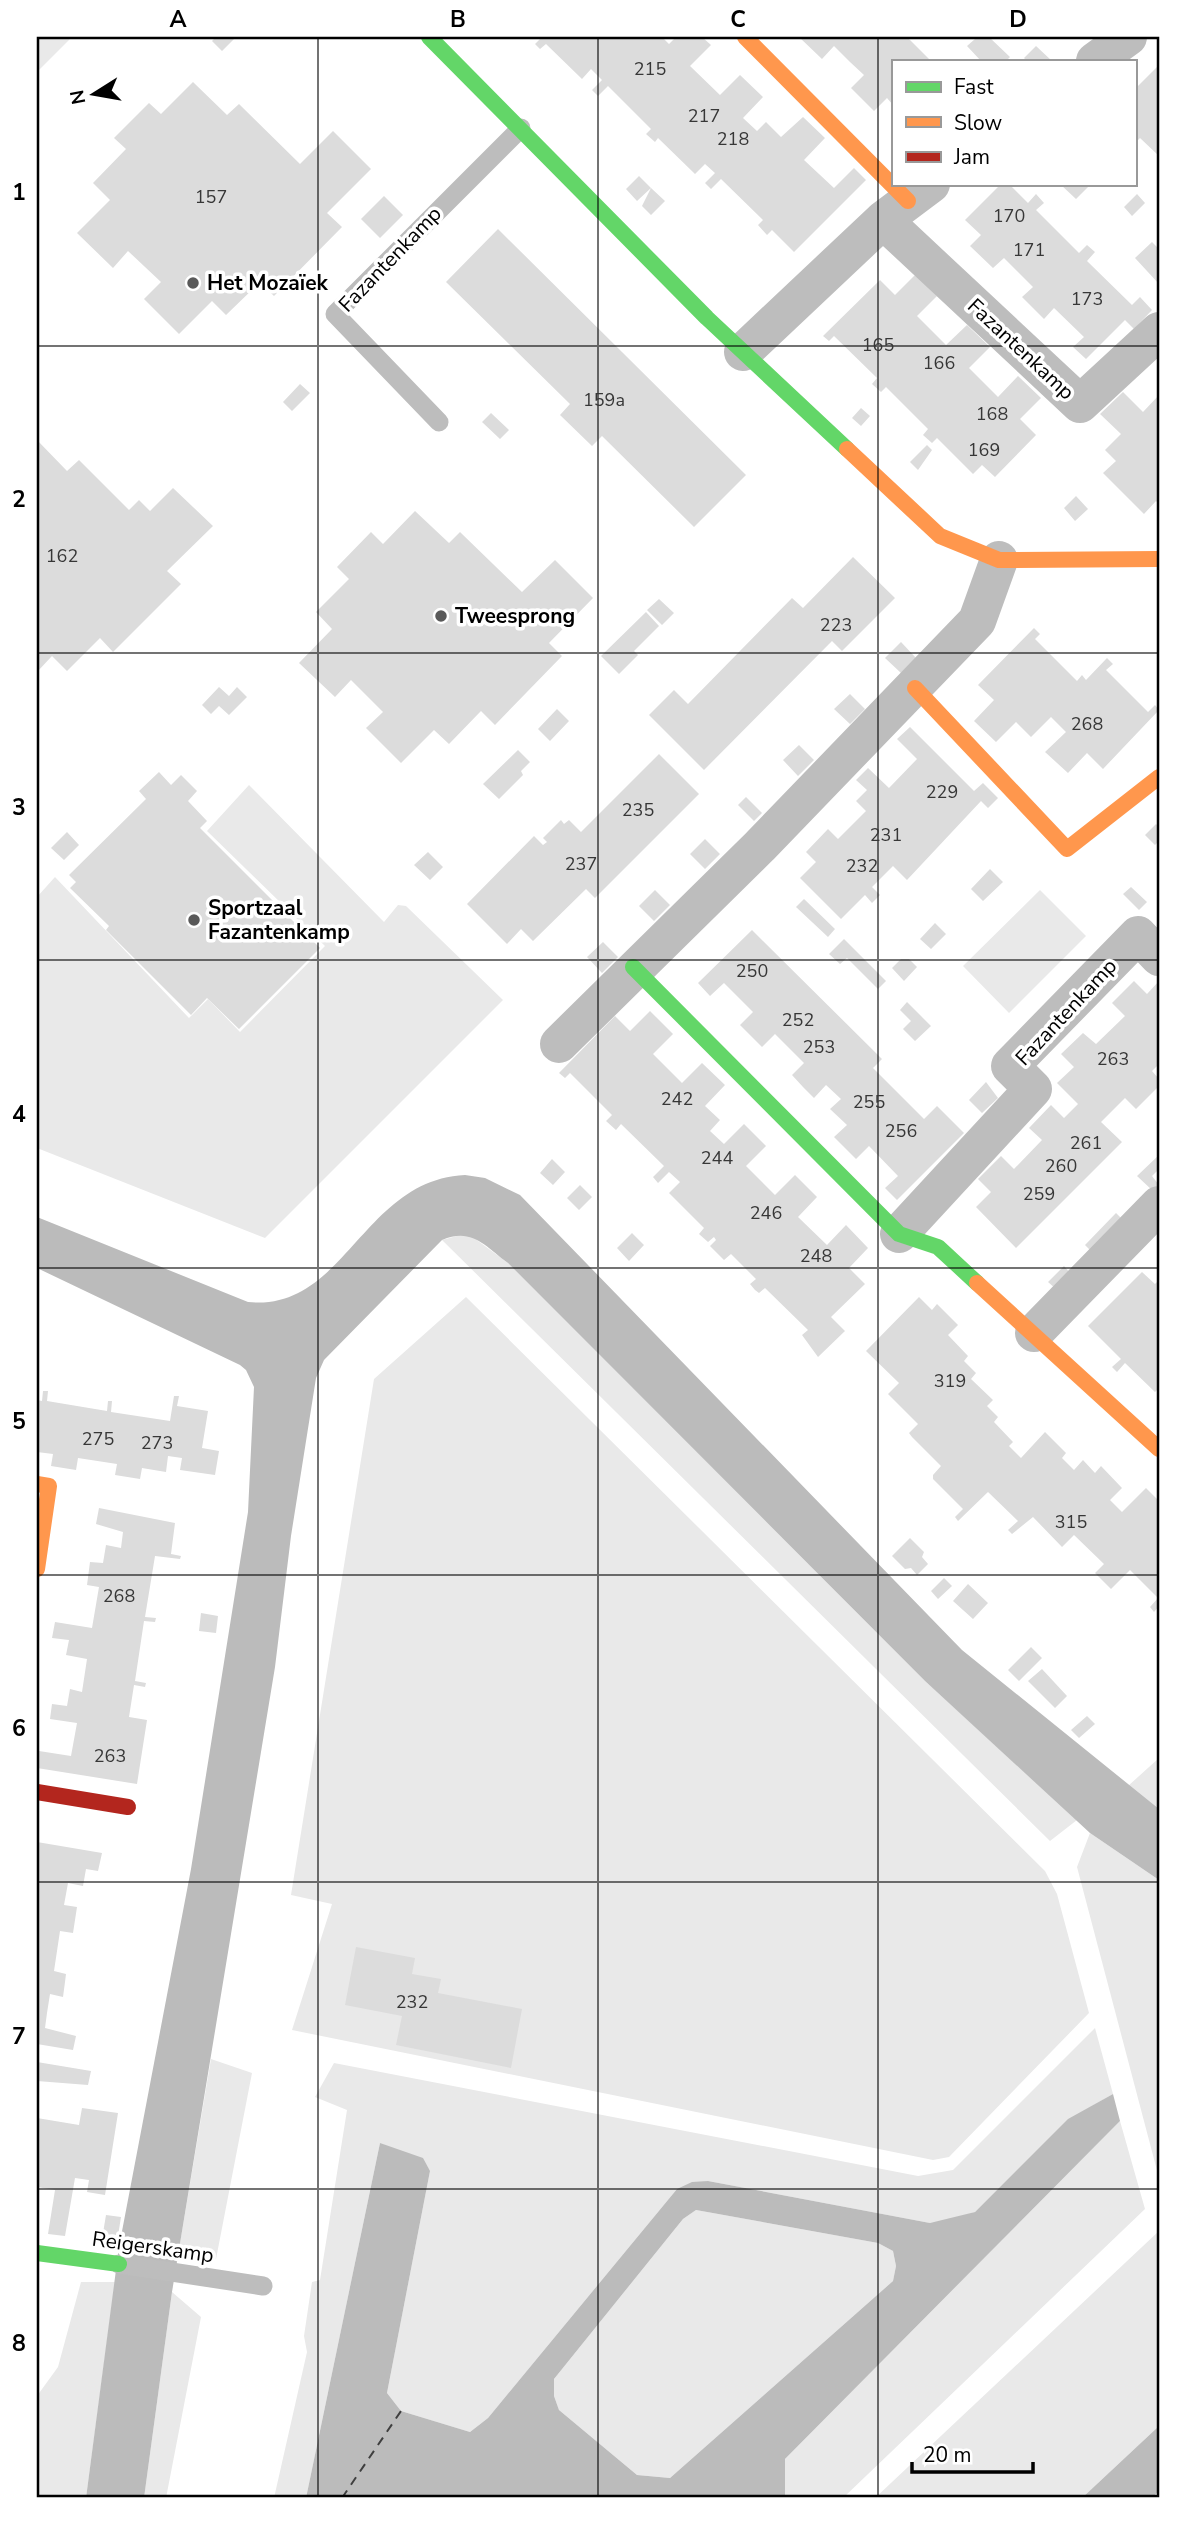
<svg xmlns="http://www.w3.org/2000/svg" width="1196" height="2535" viewBox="0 0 1196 2535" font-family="'Nunito Sans',sans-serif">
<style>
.green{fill:#e9e9e9}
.water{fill:#bbb;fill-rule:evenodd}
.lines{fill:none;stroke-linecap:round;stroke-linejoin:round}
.ferry{stroke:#3f3f3f;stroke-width:2;stroke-dasharray:9 7;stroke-linecap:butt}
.building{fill:#dcdcdc}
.lane{stroke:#bdbdbd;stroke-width:19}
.street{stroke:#bdbdbd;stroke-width:38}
.fast{stroke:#63d668;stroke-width:16}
.slow{stroke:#ff974d;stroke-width:16}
.jam{stroke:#b3261e;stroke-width:16}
.grid{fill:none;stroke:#000;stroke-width:2;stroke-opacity:0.55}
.poi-dot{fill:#595959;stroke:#fff;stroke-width:2.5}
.labels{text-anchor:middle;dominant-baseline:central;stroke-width:7;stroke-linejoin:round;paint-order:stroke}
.number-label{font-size:18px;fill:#373737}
.street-label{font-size:21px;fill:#000;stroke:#fff}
.poi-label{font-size:21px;font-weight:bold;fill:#000;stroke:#fff;text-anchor:start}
.neatline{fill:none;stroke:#000;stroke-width:2.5}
.grid-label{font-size:23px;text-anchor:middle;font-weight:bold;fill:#000}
</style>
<rect width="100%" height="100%" fill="#fff"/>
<path class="green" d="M40 37H72L37 72V40Z
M249 785 384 922 398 905 406 906 503 1000 265 1238 37 1148V897L55 877 189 1018 208 999 240 1032 325 946 207 831Z
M1040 890 1086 936 1009 1013 963 966Z
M464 1234 474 1238 508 1263 925 1681 1077 1820 1050 1841 442 1240Z
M466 1297 1045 1871 1057 1894 1089 2013 949 2157 933 2160 292 2030 332 1904 291 1895 374 1379Z
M1159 1758V1821L1128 1786Z
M1090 1833 1159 1880V2178L1077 1867Z
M1095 2028 1113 2094 1068 2120 975 2212 947 2221 930 2223 708 2181 677 2189 488 2418 470 2432 401 2411 387 2393 430 2171 380 2143 306 2498H274L307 2352 304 2336 312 2282 320 2280 347 2110 315 2097 334 2063 918 2176 953 2170Z
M211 2059 252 2073 216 2259 178 2255Z
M1120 2121 1145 2209 843 2498H785V2459Z
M696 2210 878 2243 893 2251 896 2266 893 2281 670 2478 637 2475 559 2410 554 2396V2379L683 2219Z
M1159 2231V2426L1082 2498H875Z
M81 2282H115L86 2498H37V2396L58 2367Z
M172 2292 201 2317 166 2498H144Z"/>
<path class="water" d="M465 1175 485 1178 520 1195 962 1650 1159 1809V1880L1090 1833 925 1681 508 1263C485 1246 472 1227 442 1240L324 1360 316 1378 291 1536 275 1667 172 2292 144 2498H86L119 2247 191 1869 248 1512 254 1387 246 1370 240 1365 37 1268V1217L248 1302C345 1312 362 1180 465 1175Z
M1113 2094 1120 2121 785 2459V2498H306L380 2143 423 2158 430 2171 387 2393 401 2411 470 2432 488 2418 677 2189 692 2182 708 2181 930 2223 975 2212 1068 2119ZM696 2210 878 2243 893 2251 896 2266 893 2281 670 2478 637 2475 559 2410 554 2396V2379L683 2219Z
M1159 2426V2491L1152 2498H1082Z"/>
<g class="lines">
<path class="ferry" d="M342 2498 401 2411"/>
</g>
<path class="building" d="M216 37H236L222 51 212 41Z
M542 37H662L669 44 676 37H702L711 45 690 66 720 95 740 75 763 97 743 118 757 131 766 122 781 137 803 117 825 138 804 160 834 188 854 168 866 180 794 252 772 230 767 235 758 225 763 220 721 179 711 189 705 183 715 173 705 164 695 174 658 138 655 142 646 134 651 129 608 86 598 96 592 90 602 80 591 69 582 79 546 44 540 49 535 44Z
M799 37H907L931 61H893V105L887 98 874 111 851 88 864 75 850 62 834 46 822 59Z
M973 37H989L1010 57 1006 61H981L967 46 975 39Z
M1036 46 1052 61H1027L1024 58Z
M1159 65V156L1140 138 1135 143V89Z
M193 82 227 115 239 104 300 164 333 131 371 169 327 213 342 227 274 296 260 282 226 315 212 301 179 334 144 299 161 282 128 251 113 268 77 233 110 200 93 183 126 149 114 138 149 103 161 114Z
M639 176 651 188 637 201 626 189Z
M1001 184H1009L1028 203 1036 194 1044 203 1036 210 1079 253 1087 245 1095 252 1087 261 1132 305 1140 297 1152 310 1134 329 1125 320 1086 359 1073 347 1084 337 1054 308 1044 319 1022 297 1033 287 1004 258 993 268 970 246 981 235 965 220Z
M1060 184H1089L1090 185 1076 199Z
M651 188 665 201 651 215 642 206Z
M1137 194 1145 203 1132 216 1124 207Z
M384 196 403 215 380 238 361 219Z
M498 229 746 475 694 527 602 436 592 446 560 415 570 404 446 282Z
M1152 242 1159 249V284L1135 258Z
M916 274 937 296 917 316 946 345 967 325 990 347 969 368 998 397 1018 376 1041 398 1020 419 1036 435 995 477 982 465 973 474 937 438 932 443 923 435 928 429 886 387 881 392 872 384 877 378 834 336 829 341 823 336 880 280 895 295Z
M300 384 310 393 292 411 283 402Z
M1123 392 1143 412 1159 395V504L1156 501 1144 514 1103 473 1116 461 1105 450 1121 434 1100 414Z
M861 408 870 416 861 426 852 418Z
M491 413 509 430 500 439 482 422Z
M37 440 67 471 79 460 129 510 139 500 150 511 173 488 213 526 167 571 181 584 113 652 100 638 67 671 52 656 37 672Z
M927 445 932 450 918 470 910 462Z
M1076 496 1088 509 1075 521 1064 508Z
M415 511 449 543 460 532 522 592 555 560 593 598 549 643 562 656 495 725 481 711 449 744 434 730 401 763 366 728 383 712 351 680 335 697 299 663 332 629 316 612 349 579 337 567 371 532 383 544Z
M853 557 895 598 842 651 832 641 704 770 649 715 674 690 688 704 792 598 803 608Z
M659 599 674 613 662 625 647 610Z
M646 612 659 626 634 651 638 655 619 674 601 656Z
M1034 628 1040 634 1035 639 1077 681 1082 675 1086 680 1107 658 1113 664 1106 670 1148 712 1155 705 1159 710 1103 769 1087 753 1068 773 1045 752 1066 732 1051 717 1031 737 1016 722 996 742 974 721 994 700 978 685Z
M901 642 916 658 901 673 885 658Z
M219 687 229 696 237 687 247 697 229 715 219 706 211 714 202 705Z
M850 694 865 709 850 724 834 709Z
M557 709 569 721 550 741 538 729Z
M910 727 974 791 983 783 998 798 988 808 981 801 907 880 893 866 872 887 880 895 872 903 865 895 841 919 800 878 816 862 806 852 828 829 838 839 866 811 856 801 867 790 856 780 868 768 889 788 917 759 897 739Z
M799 745 814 760 798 776 783 760Z
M518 750 530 762 521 771 523 775 499 799 483 784Z
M659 754 699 794 595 898 586 889 533 941 521 929 507 944 467 904 534 836 543 845 547 842 543 838 561 820 564 824 569 820 581 832Z
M159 772 171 785 181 775 197 791 188 801 207 821 200 828 320 948 239 1029 207 998 191 1015 106 930 109 926 70 888 76 882 69 875 146 799 139 791Z
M746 797 762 813 754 821 738 805Z
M1156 824 1159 827V841L1155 845 1145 835Z
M67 832 79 845 64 860 51 848Z
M705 839 720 854 705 869 690 854Z
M428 852 443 867 430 880 414 865Z
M990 869 1003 882 983 901 971 889Z
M1131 887 1147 902 1139 910 1123 894Z
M655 890 670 905 654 921 639 906Z
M804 899 835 929 828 937 796 907Z
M935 923 946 934 931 949 920 939Z
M752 930 882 1059 873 1068 924 1119 937 1106 964 1133 897 1200 885 1188 898 1176 869 1146 856 1159 834 1137 847 1125 830 1109 841 1099 826 1085 814 1098 803 1087 792 1075 804 1063 775 1034 762 1047 740 1025 753 1012 724 983 710 996 698 983Z
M844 939 886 981 878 989 847 958 840 964 829 954Z
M603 942 618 957 602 973 587 957Z
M901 959H909L917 967 904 981 892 968Z
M1134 981 1147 994 1159 981V1064L1152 1071 1159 1079V1086L1136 1109 1125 1098 1101 1122 1122 1142 1016 1248 976 1207 991 1192 978 1179 1001 1156 1014 1169 1042 1140 1029 1128 1051 1105 1064 1118 1078 1104 1057 1083 1074 1067 1061 1054 1083 1033 1096 1044 1125 1016 1112 1003Z
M907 1002 931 1026 915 1041 903 1029 911 1021 900 1010Z
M650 1011 673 1034 653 1054 682 1083 702 1063 725 1085 705 1106 720 1120 710 1131 724 1144 744 1124 766 1146 746 1166 775 1195 795 1175 817 1197 798 1217 827 1245 846 1225 868 1248 849 1268 865 1284 831 1317 845 1331 818 1357 802 1335 808 1330 765 1288 759 1293 755 1290 750 1284 756 1279 731 1254 724 1260 710 1246 716 1240 714 1237 708 1242 699 1234 704 1228 669 1193 680 1182 669 1172 658 1183 653 1177 664 1166 621 1124 616 1130 606 1121 612 1115 570 1073 565 1078 559 1073 615 1016 630 1031Z
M986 1082 998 1098 982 1113 969 1100Z
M1159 1155V1169L1152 1176 1159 1185 1153 1191 1137 1176Z
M552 1159 565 1172 553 1185 540 1173Z
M580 1185 592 1197 579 1210 567 1198Z
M1116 1213 1124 1221 1092 1252 1085 1245Z
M632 1233 644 1245 629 1261 617 1248Z
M1064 1266 1071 1274 1056 1289 1048 1282Z
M1142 1272 1155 1284 1159 1280V1388L1155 1392 1125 1363 1117 1372 1112 1367 1121 1359 1088 1326Z
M919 1297 932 1310 937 1304 958 1325 948 1335 968 1356 964 1361 976 1373 971 1379 993 1400 987 1406 998 1417 994 1422 1013 1442 1009 1446 1021 1458 1045 1432 1066 1453 1062 1458 1074 1470 1083 1460 1095 1473 1101 1466 1122 1488 1110 1500 1122 1512 1146 1488 1159 1501V1606L1154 1612 1150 1607 1158 1598 1130 1570 1111 1589 1095 1573 1104 1564 1074 1535 1062 1547 1033 1517 1012 1534 1008 1530 1018 1521 988 1492 958 1521 955 1517 963 1509 933 1479V1475L941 1466 912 1437 909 1433 918 1424 888 1394 899 1383 866 1351Z
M43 1391H48L47 1401 107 1411 108 1401H112L111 1412 170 1421 174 1396H179L177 1406 208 1411 202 1448 219 1451 215 1475 180 1470 182 1458 168 1456 166 1472 142 1468 140 1479 115 1475 117 1464 78 1458 76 1470 51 1466 53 1454 37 1452V1400L42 1401Z
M99 1508 175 1523 171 1554 181 1556 180 1559 155 1556 145 1617 156 1618 155 1622 144 1621 135 1681 146 1683 145 1687 134 1685 129 1717 147 1720 137 1784 37 1768 39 1751 71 1756 77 1723 50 1719 52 1704 67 1706 70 1689 82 1692 87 1659 66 1655 69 1640 52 1638 55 1622 92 1628 99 1587 87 1585 90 1562 103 1563 106 1545 121 1548 123 1532 96 1524Z
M910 1538 924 1552 922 1557 928 1564 917 1575 911 1568 905 1569 892 1556Z
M944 1578 952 1586 938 1599 931 1591Z
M968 1584 988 1603 973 1619 953 1601Z
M201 1613 218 1616 216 1633 199 1631Z
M1031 1647 1042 1658 1019 1681 1008 1670Z
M1042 1669 1067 1696 1055 1708 1028 1681Z
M1087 1716 1095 1724 1079 1738 1071 1730Z
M37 1842 102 1853 98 1871 86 1869 83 1886 68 1883 64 1905 77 1907 73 1933 60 1931 54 1971 66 1974 65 1982 63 1997 50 1994 47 2013 45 2028 76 2036 73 2050 37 2044Z
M356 1947 415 1958 412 1974 441 1979 438 1993 522 2009 511 2068 396 2045 402 2016 345 2005Z
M37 2062 91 2071 88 2085 37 2081Z
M82 2108 118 2113 105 2195 87 2192 89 2180 75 2178 65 2236 48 2234 55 2190 37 2187V2118L79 2125Z
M106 2215 121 2217 117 2242 102 2239Z"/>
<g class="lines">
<path class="lane" d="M439 422 335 314 521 128
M119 2264 263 2286"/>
<path class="street" d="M1095 61 1128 37
M883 220 1080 404 1159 331
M743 352 883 220 931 184
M559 1044 760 846 977 621 999 560
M899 1234 1033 1089 1010 1066 1138 935 1159 957
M1034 1333 1159 1205"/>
<path class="fast" d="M429 37 707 318 847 449
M633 967 899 1234 938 1247 977 1283
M37 2253 119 2264"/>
<path class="slow" d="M745 37 908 201
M847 449 940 536 999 560 1159 559
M915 688 1067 849 1159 777
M977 1283 1159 1449
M37 1484 49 1486 37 1569"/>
<path class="jam" d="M37 1792 128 1807"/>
</g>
<path class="grid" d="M318 37V2498M598 37V2498M878 37V2498M37 346H1159M37 653H1159M37 960H1159M37 1268H1159M37 1575H1159M37 1882H1159M37 2189H1159"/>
<g class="poi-dot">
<circle cx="193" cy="283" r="7"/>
<circle cx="441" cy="616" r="7"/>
<circle cx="194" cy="920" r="7"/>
</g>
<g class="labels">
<g class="number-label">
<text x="650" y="69">215</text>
<text x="704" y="116">217</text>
<text x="733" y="139">218</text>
<text x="211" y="197">157</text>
<text x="1009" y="216">170</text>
<text x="1029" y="250">171</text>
<text x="1087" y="299">173</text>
<text x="878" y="345">165</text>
<text x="939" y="363">166</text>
<text x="604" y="400">159a</text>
<text x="992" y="414">168</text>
<text x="984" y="450">169</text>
<text x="62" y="556">162</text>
<text x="836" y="625">223</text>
<text x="1087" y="724">268</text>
<text x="942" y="792">229</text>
<text x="638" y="810">235</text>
<text x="886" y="835">231</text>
<text x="581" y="864">237</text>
<text x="862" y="866">232</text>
<text x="752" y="971">250</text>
<text x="798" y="1020">252</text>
<text x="819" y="1047">253</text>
<text x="1113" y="1059">263</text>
<text x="677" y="1099">242</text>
<text x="869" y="1102">255</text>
<text x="901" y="1131">256</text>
<text x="1086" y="1143">261</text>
<text x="717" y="1158">244</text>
<text x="1061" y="1166">260</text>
<text x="1039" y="1194">259</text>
<text x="766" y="1213">246</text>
<text x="816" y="1256">248</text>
<text x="950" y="1381">319</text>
<text x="98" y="1439">275</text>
<text x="157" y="1443">273</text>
<text x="1071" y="1522">315</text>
<text x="119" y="1596">268</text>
<text x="110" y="1756">263</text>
<text x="412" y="2002">232</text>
</g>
<g class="street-label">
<text transform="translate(390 259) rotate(-46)">Fazantenkamp</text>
<text transform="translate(1021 349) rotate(43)">Fazantenkamp</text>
<text transform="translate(1066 1012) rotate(-47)">Fazantenkamp</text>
<text transform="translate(153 2247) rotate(8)">Reigerskamp</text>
</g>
<g class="poi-label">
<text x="207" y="283">Het Mozaïek</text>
<text x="455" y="616">Tweesprong</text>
<text x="208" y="908">Sportzaal<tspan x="208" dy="24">Fazantenkamp</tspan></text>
</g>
</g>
<rect width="1196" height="2535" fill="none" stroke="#ffffff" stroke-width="77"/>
<rect x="892" y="60" width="245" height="126" fill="#ffffff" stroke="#999999" stroke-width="2"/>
<rect x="906" y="82" width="35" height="10" fill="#63d668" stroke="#999999" stroke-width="2"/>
<text x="954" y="94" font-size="21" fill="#000000">Fast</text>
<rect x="906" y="117" width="35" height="10" fill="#ff974d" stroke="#999999" stroke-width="2"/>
<text x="954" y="130" font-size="21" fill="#000000">Slow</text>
<rect x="906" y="152" width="35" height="10" fill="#b3261e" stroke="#999999" stroke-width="2"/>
<text x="954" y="164" font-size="21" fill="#000000">Jam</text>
<g transform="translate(94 94) rotate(259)" stroke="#ffffff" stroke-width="5" paint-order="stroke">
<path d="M0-5L12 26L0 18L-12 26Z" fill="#000000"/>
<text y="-10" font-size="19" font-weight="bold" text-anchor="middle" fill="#000000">N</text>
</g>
<path d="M912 2462v10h121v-10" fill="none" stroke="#000000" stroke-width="3.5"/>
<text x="923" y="2462" font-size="21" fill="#000000" stroke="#ffffff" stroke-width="5" paint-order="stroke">20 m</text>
<rect x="38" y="38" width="1120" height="2458" class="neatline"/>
<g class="grid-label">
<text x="178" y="27">A</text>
<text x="458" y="27">B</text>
<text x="738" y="27">C</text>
<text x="1018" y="27">D</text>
<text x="19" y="200">1</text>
<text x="19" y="507">2</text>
<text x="19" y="815">3</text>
<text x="19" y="1122">4</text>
<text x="19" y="1429">5</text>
<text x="19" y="1736">6</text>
<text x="19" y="2044">7</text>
<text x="19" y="2351">8</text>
</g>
</svg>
